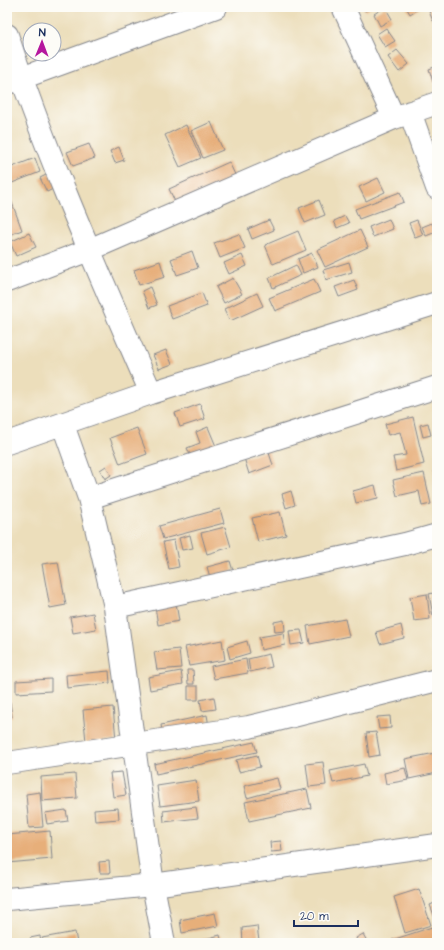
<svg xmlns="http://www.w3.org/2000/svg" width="444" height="950" viewBox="0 0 444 950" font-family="'Architects Daughter',sans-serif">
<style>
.building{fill:#e7af7a}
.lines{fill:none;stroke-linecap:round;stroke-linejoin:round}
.minor-casing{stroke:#84868c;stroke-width:24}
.minor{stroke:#fff;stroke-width:22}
</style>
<rect width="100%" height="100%" fill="#fdfcf7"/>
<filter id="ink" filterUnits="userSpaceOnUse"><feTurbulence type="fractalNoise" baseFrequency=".025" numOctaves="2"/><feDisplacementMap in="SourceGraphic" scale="8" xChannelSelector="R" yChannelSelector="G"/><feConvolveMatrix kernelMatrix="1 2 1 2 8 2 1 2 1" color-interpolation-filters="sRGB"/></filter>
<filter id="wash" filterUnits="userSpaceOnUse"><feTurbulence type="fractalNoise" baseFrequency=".012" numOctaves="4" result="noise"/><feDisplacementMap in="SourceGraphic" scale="16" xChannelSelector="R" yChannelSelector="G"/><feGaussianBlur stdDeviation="0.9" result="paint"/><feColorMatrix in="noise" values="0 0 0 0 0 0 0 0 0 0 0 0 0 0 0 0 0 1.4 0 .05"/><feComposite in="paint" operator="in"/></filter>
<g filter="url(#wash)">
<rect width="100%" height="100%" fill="#ecdebb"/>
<g id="blocks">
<path class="building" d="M363 7H372L365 11Z
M385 7 392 19 380 26 374 14Z
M406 7H421L410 14Z
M434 7H437V20L433 21 428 9Z
M386 28 395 41 385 47 377 34Z
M397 50 409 64 399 72 388 57Z
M437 66V81L433 82 429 69Z
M211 122 223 150 203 158 191 131Z
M186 125 201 158 180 167 165 135Z
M89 144 95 158 73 166 67 152Z
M119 147 124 160 115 163 110 151Z
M35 158 40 172 7 185V169Z
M229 162 238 181 178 208 169 189Z
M50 173 57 187 47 192 40 178Z
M378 178 385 192 366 201 359 187Z
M7 189 22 230 7 236Z
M400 192 404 202 359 219 355 209Z
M319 200 325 215 305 223 299 208Z
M345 216 349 223 337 228 334 221Z
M389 219 393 229 373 237 369 227Z
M269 220 274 230 252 239 248 229Z
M417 220 423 235 415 238 409 223Z
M432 223 436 232 426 236 422 227Z
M360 230 368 247 325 267 317 250Z
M298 231 306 250 273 264 265 245Z
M29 233 36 247 16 256 10 242Z
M239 234 245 248 220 258 214 243Z
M192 251 198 268 177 275 171 259Z
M312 253 318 267 303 273 298 259Z
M242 255 247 266 229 274 224 263Z
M160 261 165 277 139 285 134 270Z
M349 262 352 272 326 280 323 270Z
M296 265 301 275 273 288 269 278Z
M233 278 242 294 224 303 216 287Z
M314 279 320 292 275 311 269 298Z
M354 280 358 290 339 297 335 287Z
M150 287 157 305 149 308 142 291Z
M202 293 207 306 172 319 167 306Z
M257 293 263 306 230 321 224 309Z
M166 350 172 364 159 369 153 355Z
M200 404 205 419 180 427 175 413Z
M413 417 424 464 396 471 393 457 406 455 400 432 388 435 385 424Z
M428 423 431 435 423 437 420 425Z
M208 427 218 451 193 461 187 448 200 443 196 432Z
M137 428 147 454 120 464 110 438Z
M268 450 273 465 249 474 244 458Z
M106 466 111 475 105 479 100 470Z
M437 469V483H436L434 470Z
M424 473 431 504 422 506 419 491 397 496 393 480Z
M375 485 378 498 356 503 353 491Z
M291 491 295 505 286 508 282 494Z
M220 509 224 523 163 539 159 526Z
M280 512 286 535 258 542 252 518Z
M225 527 231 547 207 554 201 533Z
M190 535 193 548 182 550 179 538Z
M174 540 179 567 169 569 163 542Z
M230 561 233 571 210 577 207 567Z
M58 562 66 605 50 608 42 564Z
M437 592V616H433L429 594Z
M427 594 430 619 414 621 410 597Z
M176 603 179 621 158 625 155 607Z
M93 613 96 629 73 633 70 617Z
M345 619 349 636 310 644 307 626Z
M284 620 285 631 275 632 274 622Z
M401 625 404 638 380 644 376 632Z
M301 630 304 643 291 645 289 631Z
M283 633 285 645 261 650 259 637Z
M222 640 225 660 189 666 185 647Z
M247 641 250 653 230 659 227 647Z
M179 649 181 668 157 670 154 652Z
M269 654 272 667 250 672 248 659Z
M246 659 248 673 214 679 211 666Z
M187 670H193L194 684H188Z
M109 671 110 683 67 688 66 675Z
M181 671 183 684 150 690 148 677Z
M51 679V691L16 693V681Z
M188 686H198V700H188Z
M214 697 216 709 202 711 200 700Z
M7 702H10L12 717 7 718Z
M113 707 116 740 86 742 83 710Z
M207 715 209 726 163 736 161 725Z
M390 716 391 728 379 729 377 717Z
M376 732 380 755 369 757 366 733Z
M254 742 257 752 156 774 154 764Z
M435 753 437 773 409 779 405 759Z
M257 755 260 767 239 772 236 760Z
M323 762 326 785 309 787 306 764Z
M364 764 367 776 333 783 330 771Z
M405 768 408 780 386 784 384 773Z
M122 772 126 795 113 797 110 773Z
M75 774 77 798 42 801 41 777Z
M277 778 280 789 247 798 244 786Z
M196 780 199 801 160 806 157 786Z
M307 789 311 808 249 821 245 802Z
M40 792 43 827 29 828 26 794Z
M196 807 198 818 164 822 163 811Z
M118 808 119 819 95 821 94 810Z
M66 810 68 821 47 824 45 813Z
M50 831 52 859 7 863V835Z
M281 841 282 851 271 852 270 842Z
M109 861 110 873H100L99 862Z
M419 889 431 925 405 933 394 897Z
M437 902V923L430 905Z
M215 913 218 926 182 933 180 920Z
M257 926 259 941 243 942 242 928Z
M435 926 437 933V943H393L392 940Z
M75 932 77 943H43L42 938Z
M363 934 368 943H358L356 938Z
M220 935 222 943H202L201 940Z
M40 936 41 943H31L30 938Z
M266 941V943H256V942Z"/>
</g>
</g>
<g filter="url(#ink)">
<use href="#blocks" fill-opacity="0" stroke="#84868c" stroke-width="1"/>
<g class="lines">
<g class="minor-casing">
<path id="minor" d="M343 7 394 118
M7 35C47 157 100 275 151 393
M8 83 216 7
M410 112 437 188
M7 281 89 250 394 118 437 103
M63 425 89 498 115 607 153 885 164 943
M7 443 151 393 437 303
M89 498 437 387
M115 607 405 544 437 535
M7 763 249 727 437 680
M7 899 153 885 437 845"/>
</g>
<use href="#minor" class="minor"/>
</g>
</g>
<rect width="444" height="950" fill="none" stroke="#fdfcf7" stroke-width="24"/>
<g transform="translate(42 42) rotate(1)"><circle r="19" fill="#fdfcf7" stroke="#a3aaba"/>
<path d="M0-3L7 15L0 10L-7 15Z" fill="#b5179e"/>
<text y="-6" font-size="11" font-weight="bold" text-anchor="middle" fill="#1b2f5e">N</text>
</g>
<path d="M294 920v6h64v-6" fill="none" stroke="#1b2f5e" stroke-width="2"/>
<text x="300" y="920" font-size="12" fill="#1b2f5e" stroke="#fdfcf7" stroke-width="3" paint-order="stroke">20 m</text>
</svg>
